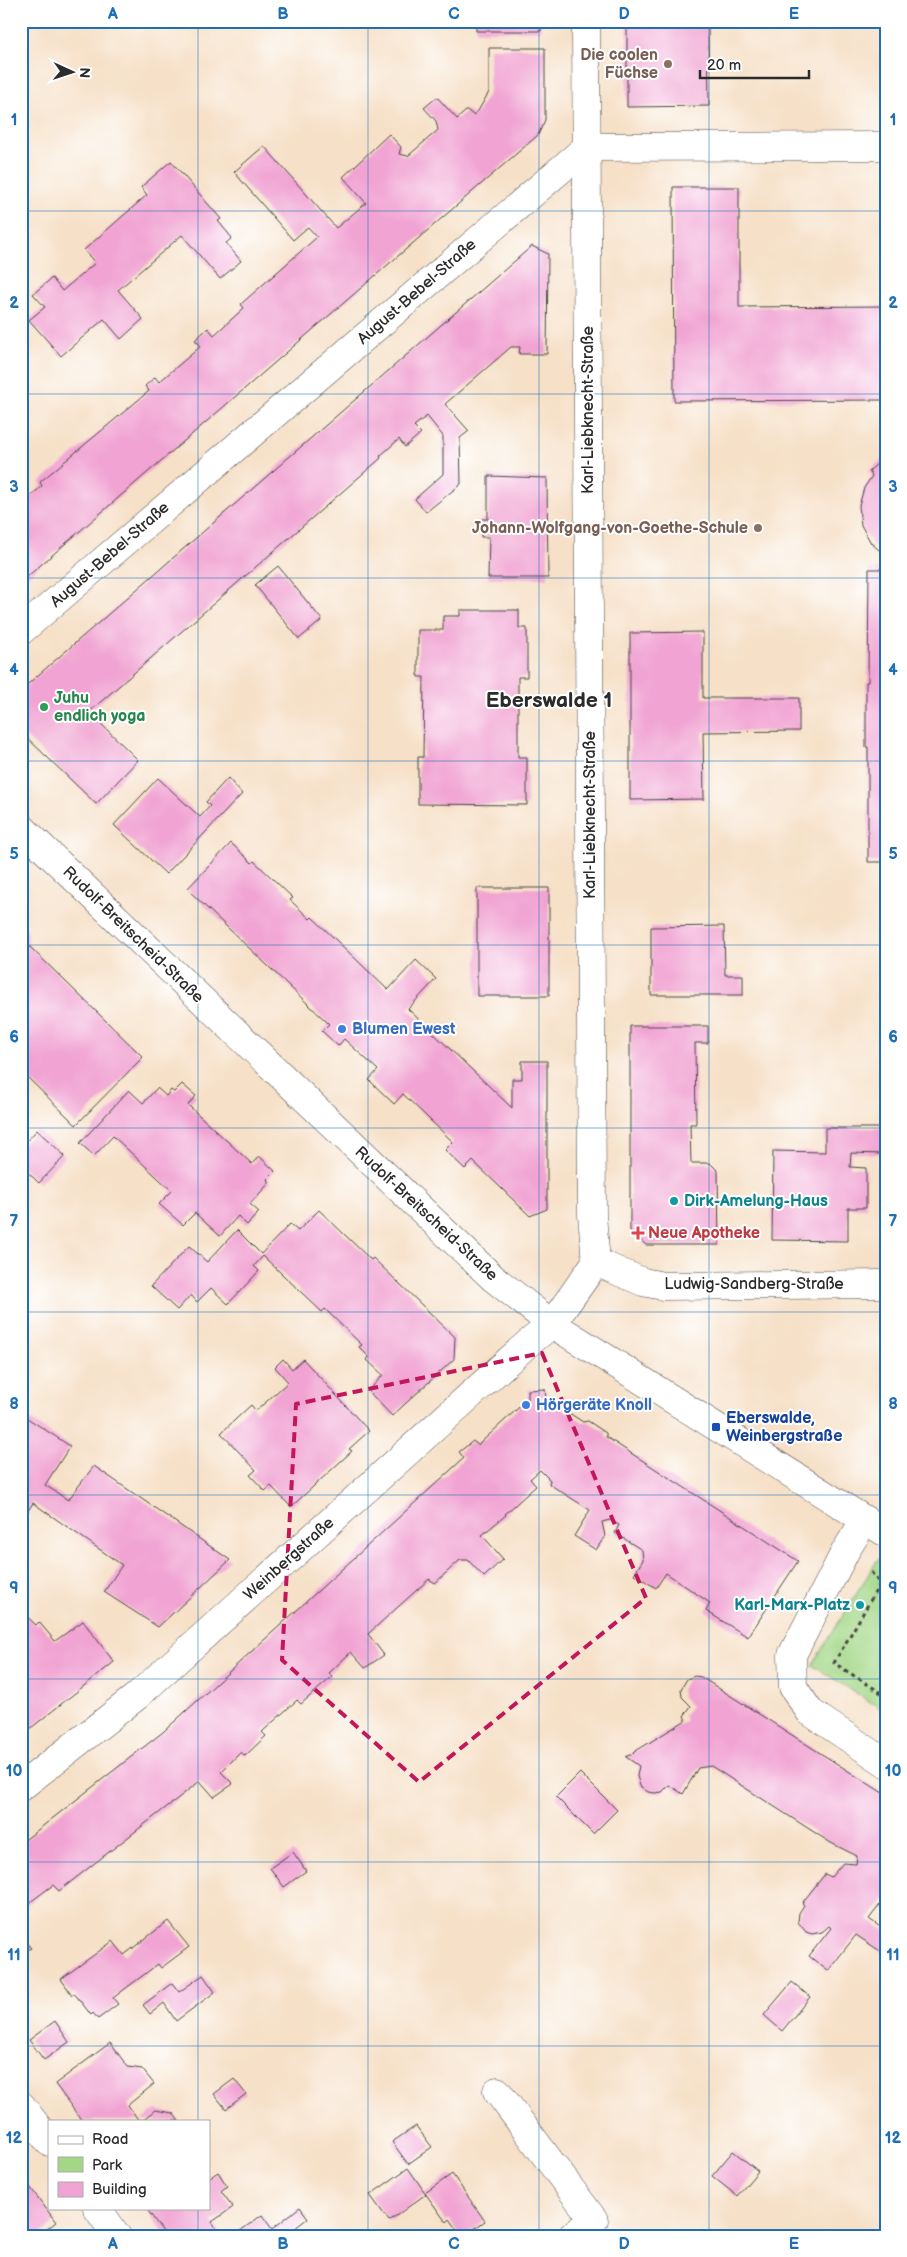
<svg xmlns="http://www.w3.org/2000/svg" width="907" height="2257" viewBox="0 0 907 2257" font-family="'Balsamiq Sans',sans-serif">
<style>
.green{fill:#a3d787;stroke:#678159}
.building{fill:#f1a4d3}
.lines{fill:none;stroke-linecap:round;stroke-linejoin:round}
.minor-casing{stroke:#494642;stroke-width:29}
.major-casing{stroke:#494642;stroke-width:29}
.path{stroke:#494642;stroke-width:3;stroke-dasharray:4 4;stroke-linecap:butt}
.minor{stroke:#fff;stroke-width:28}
.major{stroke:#fff;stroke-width:28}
.marked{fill:none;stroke:#c2185b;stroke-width:4;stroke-dasharray:10 6;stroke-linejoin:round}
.grid{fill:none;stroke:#1f6fb2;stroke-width:1;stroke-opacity:0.55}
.education-dot{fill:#8d6e63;stroke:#fff;stroke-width:2}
.leisure-dot{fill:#2e9e5b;stroke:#fff;stroke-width:2}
.shop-dot{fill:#3f7fe0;stroke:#fff;stroke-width:2}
.culture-dot{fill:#0f9aa8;stroke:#fff;stroke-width:2}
.health-dot{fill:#e0444e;stroke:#fff;stroke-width:2}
.transit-dot{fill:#1a4fb4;stroke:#fff;stroke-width:2}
.labels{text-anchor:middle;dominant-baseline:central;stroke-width:4;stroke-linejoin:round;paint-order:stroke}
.education-label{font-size:16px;font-weight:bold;fill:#785e54;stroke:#fff;text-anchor:end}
.street-label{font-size:16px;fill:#2b2b2b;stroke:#fff}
.leisure-label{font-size:16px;font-weight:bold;fill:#27864d;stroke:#fff;text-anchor:start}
.shop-label{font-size:16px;font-weight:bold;fill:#366cbe;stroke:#fff;text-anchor:start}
.culture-label{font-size:16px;font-weight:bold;fill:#0d838f;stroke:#fff;text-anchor:start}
.health-label{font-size:16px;font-weight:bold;fill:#be3a42;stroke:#fff;text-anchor:start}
.transit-label{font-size:16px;font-weight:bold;fill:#164399;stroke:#fff;text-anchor:start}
.district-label{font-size:21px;font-weight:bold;fill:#2b2b2b;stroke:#fff}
.neatline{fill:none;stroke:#1f6fb2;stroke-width:2}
.grid-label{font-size:16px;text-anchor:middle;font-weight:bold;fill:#1f6fb2}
</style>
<rect width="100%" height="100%" fill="#fff"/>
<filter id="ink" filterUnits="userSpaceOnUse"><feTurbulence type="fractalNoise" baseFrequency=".02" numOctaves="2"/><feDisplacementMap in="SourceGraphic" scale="10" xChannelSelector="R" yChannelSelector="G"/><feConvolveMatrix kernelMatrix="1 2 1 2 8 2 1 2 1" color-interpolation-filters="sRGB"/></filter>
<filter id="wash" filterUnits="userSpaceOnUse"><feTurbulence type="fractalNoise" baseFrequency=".0096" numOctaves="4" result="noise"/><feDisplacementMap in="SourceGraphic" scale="20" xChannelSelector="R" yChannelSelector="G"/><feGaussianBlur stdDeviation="1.12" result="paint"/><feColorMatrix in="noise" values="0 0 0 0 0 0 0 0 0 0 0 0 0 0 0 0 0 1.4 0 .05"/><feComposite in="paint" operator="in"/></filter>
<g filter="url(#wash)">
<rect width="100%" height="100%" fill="#f6e0c7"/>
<path class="green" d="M878 1559 886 1564V1712L812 1665Z"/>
<g id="blocks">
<path class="building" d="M476 21H541V31H476Z
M627 21H708L709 106 627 107Z
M489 48H545V120L538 135 21 582 23 549 21 504 42 486 40 482 149 391 145 386 155 377 159 382 201 346 195 340 208 328 214 335 244 308 241 304 317 237 308 227 293 240 234 172 264 146 336 228 366 203 343 177 389 134 401 147 399 154 408 156 438 130 436 121 424 108 437 97 457 119 467 110 473 115 478 111 489 92Z
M171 161 221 219 218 221 232 238 226 243 241 261 220 279 182 235 118 290 143 319 121 339 104 319 61 356 29 320 45 307 33 294 52 278 62 291 95 263 84 250 147 195 141 187Z
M673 187H739V307L886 306V400L674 401Z
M532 246 548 254 547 354H519L520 347H511L445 404 469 431 460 438 461 484 426 512 415 499 443 474V436L427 416 414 426 421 433 405 447 399 439 380 456 381 458 89 712 138 760 96 804 21 732V690Z
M886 456V556L871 543 861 525 859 506 864 488 872 476 869 471Z
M488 476 547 478 548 578H488L489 537H481V519H488Z
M278 566 322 620 299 639 255 585Z
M869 569H886V862H868V747H866V682H868Z
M460 610H519V628H527V677H518V757H527V805L418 804V757H423L424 677H418V630H443V616H460Z
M703 632V698H799V731L703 732 704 799 630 800V633Z
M158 778 200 817 210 806 206 802 228 778 242 794 166 874 114 825Z
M231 843 252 863 254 861 293 898 290 900 310 919 312 917 388 990 416 960 436 979 408 1009 512 1108V1079H522V1061H547V1209L530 1216 473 1161 465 1169 445 1150 453 1142 403 1094 394 1104 369 1080 378 1070 344 1039 338 1046 322 1031 329 1024 187 889Z
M477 888H549V996H477Z
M21 925 27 930 28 945 143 1057 76 1125 21 1071Z
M724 926 725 975H743V995H651V927Z
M630 1026H708V1043H695L696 1124H690L691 1163H710L718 1171 719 1245H646L630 1231Z
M182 1084 196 1096 188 1105 252 1164 259 1156 275 1171 267 1179 270 1182 250 1204 259 1212 247 1225 238 1216 220 1236 195 1213 183 1225 159 1204 172 1191 113 1136 94 1156 80 1143 129 1090 143 1103 157 1088 166 1096 171 1090 174 1092Z
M825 1128H883V1154L851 1153 850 1167 866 1168V1208H848V1241L772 1240 773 1151 825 1152Z
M37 1130 65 1156 39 1183 21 1166V1147Z
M319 1210 371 1260 373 1258 455 1337 454 1359 392 1416 368 1391 383 1375 367 1360 369 1357 359 1347 362 1345 325 1309 322 1312 263 1256 254 1266 259 1271 228 1304 211 1288 197 1302 191 1295 177 1310 151 1286 189 1246 207 1262 237 1230 261 1254 290 1224 298 1231Z
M283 1359 292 1369 303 1359 369 1431 349 1449 352 1451 291 1507 271 1486 265 1491 250 1475 256 1470 221 1433 251 1405 256 1411 288 1382 275 1367Z
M545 1389 546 1398 583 1422 588 1421 606 1433V1437L798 1561 748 1637 706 1611 710 1603 666 1573 656 1588 634 1574 643 1560 642 1550 615 1533 619 1525 610 1520 602 1522 605 1536 596 1550 574 1536 590 1510 549 1484 550 1480 540 1470 530 1479 536 1486 505 1514 506 1515 482 1535 503 1559 484 1577 468 1560H460L435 1583 429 1579 368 1634 384 1655 365 1668 351 1652 329 1673 332 1677 301 1704 297 1700 262 1732 266 1736 245 1756 241 1752 221 1772 233 1784 214 1797 200 1781 59 1891 53 1885 21 1909V1843L163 1732 464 1458 459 1452 473 1441 478 1445 528 1399V1390Z
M21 1414 70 1446 45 1485 68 1500 94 1466 230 1560 158 1627 104 1592 122 1565 33 1503 21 1522Z
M21 1611 36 1625 39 1622 55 1641 83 1621 114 1662 21 1736Z
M695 1676 701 1677 886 1795V1884L884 1888 886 1889V1897L869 1919 886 1931V1955L856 1935 828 1971 809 1956 831 1928 829 1926 822 1932 812 1934 806 1932 798 1922 799 1913 804 1905 802 1903 825 1874 831 1877 843 1863 856 1864 857 1856 831 1843 711 1766 698 1768 683 1794 669 1785 662 1792 655 1793 648 1792 640 1786 637 1776 639 1766 626 1757 686 1720 684 1716 691 1706 682 1697 681 1689 687 1679Z
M580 1773 617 1810 593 1834 556 1797Z
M293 1852 306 1871 284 1887 270 1868Z
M168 1921 189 1947 161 1968 158 1964 113 1998 118 2004 98 2019 93 2013 91 2015 74 1993 72 1995 61 1979 113 1941 124 1955Z
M21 1936 31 1948 21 1954Z
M203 1975 215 1992 176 2021 164 2003 150 2014 143 2005 172 1983 179 1992Z
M792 1982 810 1997 782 2031 764 2015Z
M55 2021 69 2042 44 2060 29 2040Z
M110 2043 128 2067 142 2069 154 2084 128 2105 139 2121H82L55 2084Z
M234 2079 246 2094 226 2109 214 2094Z
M155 2110 173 2113 179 2121H141Z
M416 2126 432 2147 408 2164 392 2142Z
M733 2151 758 2171 737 2196 712 2176Z
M408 2168 426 2194 389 2221 370 2195Z
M218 2172 227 2186 221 2191 233 2207 212 2222 222 2236H166L146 2208H209V2178Z
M452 2174 485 2221 464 2236H461L449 2219 446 2222 425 2193Z
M21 2175 56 2222 38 2236H21Z
M300 2207 308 2218 285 2236H233L262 2215 272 2229Z"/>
</g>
</g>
<g filter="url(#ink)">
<use href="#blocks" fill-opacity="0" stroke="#494642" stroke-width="1"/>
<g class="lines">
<g class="minor-casing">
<path id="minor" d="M21 631 587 147 886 146
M596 1262 643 1282 663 1286 886 1284
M865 1520 846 1550 792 1655 793 1687 810 1712 886 1763
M21 1787 137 1696 526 1345 552 1324 596 1262 592 1215 586 21
M497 2091 594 2220 572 2236
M21 2105 49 2142
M97 2208 117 2236"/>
</g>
<g class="major-casing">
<path id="major" d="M21 827 493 1278 552 1324 886 1533"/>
</g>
<path class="path" d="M871 1572 880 1584 886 1588
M880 1584 834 1663 886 1696"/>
<use href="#minor" class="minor"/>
<use href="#major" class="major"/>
</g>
</g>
<path class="marked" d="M542 1353 646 1598 419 1782 282 1660 296 1404Z"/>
<path class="grid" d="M198 21V2121M368 21V2236M539 21V2236M709 21V2236M21 211H886M21 394H886M21 578H886M21 761H886M21 945H886M21 1128H886M21 1312H886M21 1495H886M21 1679H886M21 1862H886M21 2046H886M198 2208V2236"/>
<g class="education-dot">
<circle cx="668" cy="64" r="5"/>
<circle cx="758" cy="528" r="5"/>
</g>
<circle class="leisure-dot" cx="44" cy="707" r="5"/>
<g class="shop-dot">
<circle cx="342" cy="1029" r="5"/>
<circle cx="526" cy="1405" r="5"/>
</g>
<g class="culture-dot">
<circle cx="674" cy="1201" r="5"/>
<circle cx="860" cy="1605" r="5"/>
</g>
<path class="health-dot" d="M635.5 1225.5h5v5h5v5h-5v5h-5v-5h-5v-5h5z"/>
<rect class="transit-dot" x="711" y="1422" width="10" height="10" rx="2.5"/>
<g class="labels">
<g class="education-label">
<text x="658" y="55">Die coolen<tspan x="658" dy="18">Füchse</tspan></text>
<text x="748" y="528">Johann-Wolfgang-von-Goethe-Schule</text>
</g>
<g class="street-label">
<text transform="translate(417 292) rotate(-41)">August-Bebel-Straße</text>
<text transform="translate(588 410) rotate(-90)">Karl-Liebknecht-Straße</text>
<text transform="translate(110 555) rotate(-41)">August-Bebel-Straße</text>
<text transform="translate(590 815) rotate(-90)">Karl-Liebknecht-Straße</text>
<text transform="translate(133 935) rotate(44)">Rudolf-Breitscheid-Straße</text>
<text transform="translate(426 1214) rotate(43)">Rudolf-Breitscheid-Straße</text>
<text x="754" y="1284">Ludwig-Sandberg-Straße</text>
<text transform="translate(289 1559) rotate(-42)">Weinbergstraße</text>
</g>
<g class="leisure-label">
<text x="54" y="698">Juhu<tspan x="54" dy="18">endlich yoga</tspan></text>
</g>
<g class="shop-label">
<text x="352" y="1029">Blumen Ewest</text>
<text x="536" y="1405">Hörgeräte Knoll</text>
</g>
<g class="culture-label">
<text x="684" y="1201">Dirk-Amelung-Haus</text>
<text x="850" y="1605" text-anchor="end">Karl-Marx-Platz</text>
</g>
<g class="health-label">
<text x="648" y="1233">Neue Apotheke</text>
</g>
<g class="transit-label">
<text x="726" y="1418">Eberswalde,<tspan x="726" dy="18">Weinbergstraße</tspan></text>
</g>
<g class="district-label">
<text x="549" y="700">Eberswalde 1</text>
</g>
</g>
<rect width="907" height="2257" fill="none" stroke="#fff" stroke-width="55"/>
<rect x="48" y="2120" width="162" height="90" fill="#ffffff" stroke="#aaaaaa"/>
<rect x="58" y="2136" width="25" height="8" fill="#ffffff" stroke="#aaaaaa"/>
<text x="92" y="2144" font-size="15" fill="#2b2b2b">Road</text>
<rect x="58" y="2157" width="25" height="15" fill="#a3d787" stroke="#aaaaaa"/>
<text x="92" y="2170" font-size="15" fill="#2b2b2b">Park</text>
<rect x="58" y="2182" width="25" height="15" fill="#f1a4d3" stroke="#aaaaaa"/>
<text x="92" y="2194" font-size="15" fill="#2b2b2b">Building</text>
<g transform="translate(72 72) rotate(93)" stroke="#ffffff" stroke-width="4" paint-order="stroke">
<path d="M0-4L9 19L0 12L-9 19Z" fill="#2b2b2b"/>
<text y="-8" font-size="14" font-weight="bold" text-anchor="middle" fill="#2b2b2b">N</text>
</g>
<path d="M700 70v8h109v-8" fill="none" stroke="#2b2b2b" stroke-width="2.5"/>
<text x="707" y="70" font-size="15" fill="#2b2b2b" stroke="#ffffff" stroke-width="4" paint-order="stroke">20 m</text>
<rect x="28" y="28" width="852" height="2202" class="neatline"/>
<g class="grid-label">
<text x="113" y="19">A</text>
<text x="283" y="19">B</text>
<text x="454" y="19">C</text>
<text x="624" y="19">D</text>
<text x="794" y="19">E</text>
<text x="14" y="125">1</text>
<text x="893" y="125">1</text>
<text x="14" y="308">2</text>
<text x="893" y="308">2</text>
<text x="14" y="492">3</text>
<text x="893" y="492">3</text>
<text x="14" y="675">4</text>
<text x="893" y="675">4</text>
<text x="14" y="859">5</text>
<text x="893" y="859">5</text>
<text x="14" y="1042">6</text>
<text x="893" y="1042">6</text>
<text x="14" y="1226">7</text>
<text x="893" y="1226">7</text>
<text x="14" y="1409">8</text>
<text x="893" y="1409">8</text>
<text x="14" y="1593">9</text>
<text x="893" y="1593">9</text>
<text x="14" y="1776">10</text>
<text x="893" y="1776">10</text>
<text x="14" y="1960">11</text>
<text x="893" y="1960">11</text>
<text x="14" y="2143">12</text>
<text x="893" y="2143">12</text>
<text x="113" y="2249">A</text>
<text x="283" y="2249">B</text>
<text x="454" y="2249">C</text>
<text x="624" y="2249">D</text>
<text x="794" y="2249">E</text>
</g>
</svg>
